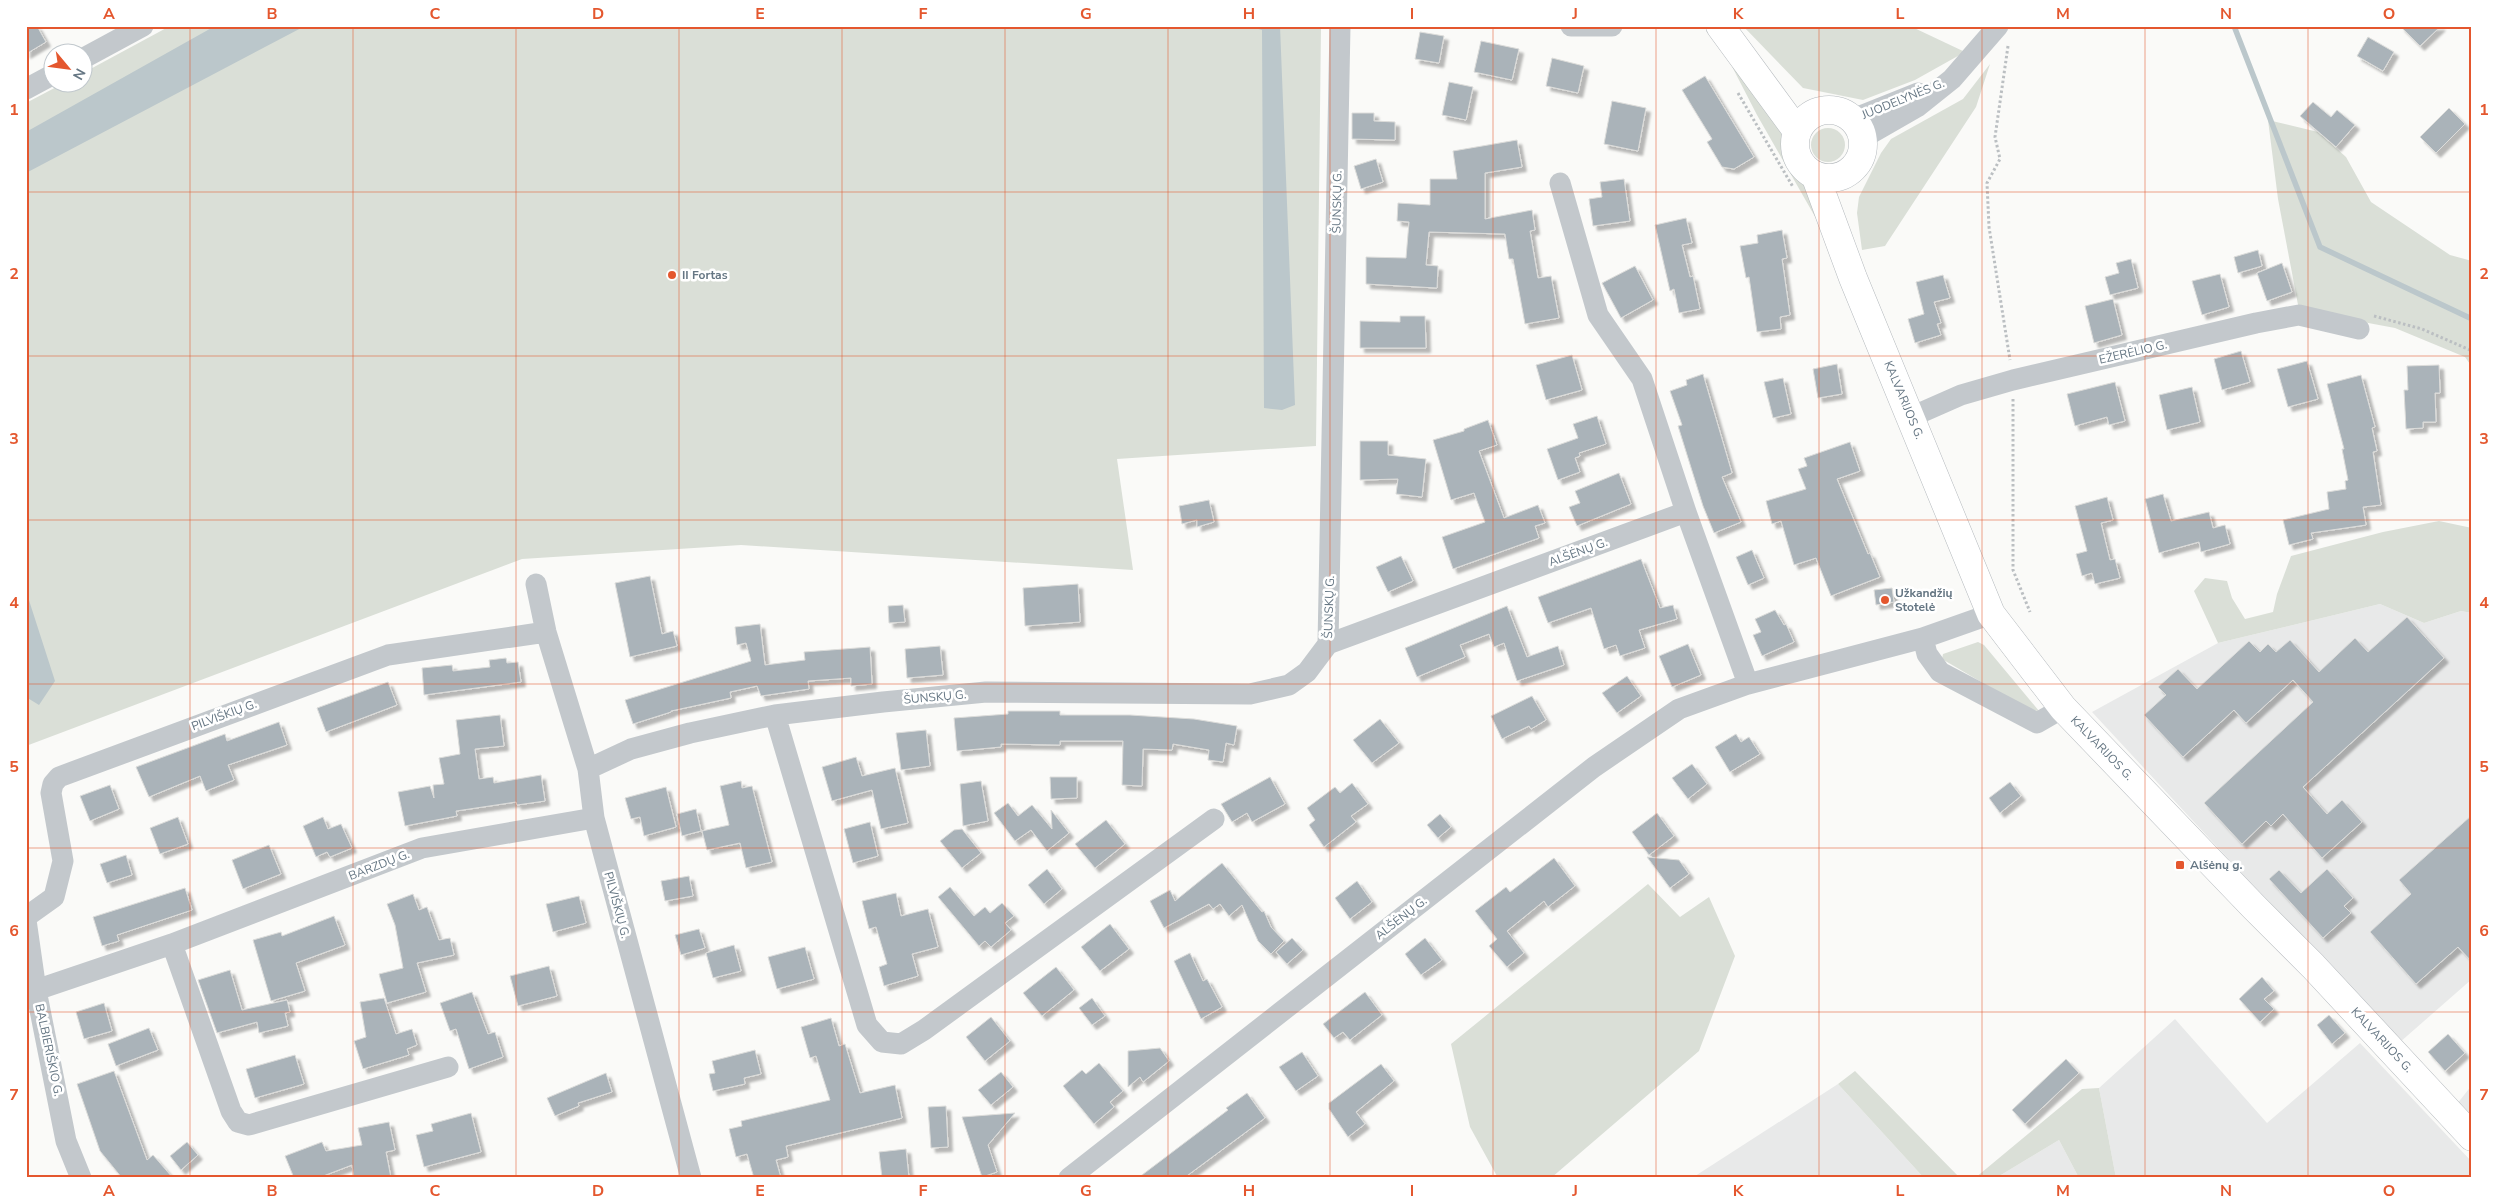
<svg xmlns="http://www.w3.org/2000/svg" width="2498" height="1204" viewBox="0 0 2498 1204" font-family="'Nunito Sans',sans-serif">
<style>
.built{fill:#e8e9e9}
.green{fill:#dadfd7}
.water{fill:#bbc7cb}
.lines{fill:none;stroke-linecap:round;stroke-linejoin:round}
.stream{stroke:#bbc7cb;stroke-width:5.5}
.building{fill:#aab3b9;stroke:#dcdcda;filter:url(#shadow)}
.major-casing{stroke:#b5babe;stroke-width:29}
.path{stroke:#bbbfc2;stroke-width:3;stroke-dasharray:2.5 2.5;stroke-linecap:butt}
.minor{stroke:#c3c8cc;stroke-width:21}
.major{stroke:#fff;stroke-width:28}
.grid{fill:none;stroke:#e4572e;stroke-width:1;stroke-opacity:0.55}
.poi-dot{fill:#e4572e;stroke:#fff;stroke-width:2}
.labels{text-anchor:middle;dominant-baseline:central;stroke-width:5;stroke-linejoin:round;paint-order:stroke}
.street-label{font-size:12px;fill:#657683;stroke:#fff}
.poi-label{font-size:12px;font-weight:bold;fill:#657683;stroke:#fff;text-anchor:start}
.neatline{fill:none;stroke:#e4572e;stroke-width:2}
.grid-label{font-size:16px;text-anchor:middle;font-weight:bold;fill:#e4572e}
</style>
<defs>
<filter id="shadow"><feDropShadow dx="4.5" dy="4.5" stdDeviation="1" flood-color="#0004"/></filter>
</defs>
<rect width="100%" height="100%" fill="#fafaf8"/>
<path class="built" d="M2380 604 2424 623 2461 611 2472 613V979L2399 1043 2092 712 2218 643Z
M2175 1019 2267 1123 2360 1043 2472 1162V1178H2116L2099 1088Z
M1838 1084 1924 1178H1692Z
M2472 1085V1120L2457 1104Z
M2059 1140 2079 1178H1996Z"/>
<path class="green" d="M170 26H1321L1316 446 1117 459 1133 570 741 545 522 559 26 746V103L64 83 82 82 83 73Z
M1743 26H1910L1965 52 1915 80 1863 100 1803 88Z
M1723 49 1786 135V155L1791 168 1806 183 1826 236 1757 115Z
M1990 64 1976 107 1885 246 1862 250 1857 213 1859 197 1881 153 1891 139 1963 99Z
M2268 120 2318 132 2346 157 2371 202 2450 255 2472 261V367L2465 357 2395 328 2299 310 2278 199Z
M1811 145a17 17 0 1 1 34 0a17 17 0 1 1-34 0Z
M2439 521 2472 528V613L2461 611 2424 623 2380 604 2218 643 2194 591 2205 578 2227 581 2232 598 2245 619 2273 612 2277 594 2291 556 2383 532Z
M1978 642 1984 645 2039 711 2029 710 1942 659 1943 654Z
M1648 884 1680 917 1709 897 1735 956 1699 1051 1551 1178H1498L1470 1127 1451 1044Z
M1855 1071 1960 1178H1924L1838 1084Z
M2099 1088 2116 1178H2079L2059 1140 1996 1178H1975L2082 1089Z"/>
<path class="water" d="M215 26H305L26 173V132Z
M1248 26H1280L1295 405 1282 410 1264 408 1262 30Z
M26 591 55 681 39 705 26 697Z"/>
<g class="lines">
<path class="stream" d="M2234 26 2320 247 2472 319"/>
</g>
<path class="building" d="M26 26H37L46 42 26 54Z
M2400 26H2441L2420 46Z
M1420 32 1444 36 1439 63 1415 59Z
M2368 37 2394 52 2383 71 2357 56Z
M1481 41 1519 49 1512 80 1474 72Z
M1552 58 1584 66 1578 93 1546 86Z
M1705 76 1754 157 1734 169 1722 167 1707 142 1712 139 1682 90Z
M1449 82 1473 87 1466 120 1442 115Z
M1612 101 1646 108 1638 151 1604 144Z
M2313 102 2331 117 2337 110 2355 125 2336 147 2300 116Z
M2449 108 2465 124 2436 153 2420 137Z
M1352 113H1374V121L1395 122V140L1352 139Z
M1517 140 1522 167 1485 173V219L1532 210 1535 230 1530 231 1538 278 1551 276 1559 318 1525 324 1513 259H1509L1505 234 1429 232 1426 265 1438 266 1437 288 1366 284V257L1406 258 1409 222 1397 221 1398 203 1430 205V179H1457L1453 151Z
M1376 159 1383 182 1361 189 1354 166Z
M1624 179 1630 221 1593 226 1589 199 1602 197 1600 182Z
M1686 218 1692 243 1682 245 1690 277 1693 276 1700 309 1679 313 1674 289 1670 291 1655 225Z
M1782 230 1787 258 1782 259 1790 315 1780 317 1781 329 1757 332 1749 277 1746 278 1740 246 1758 243 1757 235Z
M2258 250 2262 266 2238 273 2234 257Z
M2131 259 2138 288 2110 295 2105 277 2119 273 2116 263Z
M2282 263 2292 292 2267 301 2257 273Z
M1635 266 1653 300 1621 318 1602 283Z
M2220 274 2229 307 2202 315 2192 281Z
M1943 275 1950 298 1934 302 1941 323 1937 324 1941 335 1915 343 1908 319 1924 314 1916 282Z
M2113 299 2122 335 2094 343 2085 306Z
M1400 316H1425L1426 348H1360V321L1400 322Z
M2241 351 2250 382 2222 390 2214 359Z
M1572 355 1582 390 1546 400 1536 365Z
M2307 361 2318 399 2288 407 2277 369Z
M1837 364 1842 394 1818 398 1813 369Z
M2439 365 2440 393H2435L2436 422H2423V428L2406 429 2404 390H2408L2407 366Z
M1703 374 1732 473 1722 477 1741 522 1714 533 1703 506 1678 426 1682 425 1670 391 1687 385 1686 380Z
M2361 375 2375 427 2372 428 2377 451 2373 452 2381 505 2363 507 2366 525 2311 533 2313 539 2289 545 2283 520 2329 509 2327 492 2346 489 2345 481 2348 480 2342 449H2344L2327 384Z
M1783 378 1791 414 1773 418 1764 382Z
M2115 382 2125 421 2109 425 2107 417 2075 426 2067 394Z
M2192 387 2200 422 2167 430 2159 395Z
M1597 416 1606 444 1579 453 1580 456 1575 458 1580 472 1558 480 1547 449 1578 438 1573 424Z
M1488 420 1497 445 1479 451 1504 518 1538 505 1545 523 1535 526 1539 538 1453 569 1442 537 1485 522 1474 493 1451 500 1433 440 1464 431V429Z
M1360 441H1388V455L1426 459 1422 497 1396 494 1398 479 1360 480Z
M1850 442 1860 471 1837 479 1868 554 1870 553 1880 577 1831 596 1816 558 1794 565 1781 521 1772 524 1766 501 1806 489 1798 469 1807 466 1804 458Z
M1619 473 1631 504 1577 526 1569 507 1580 503 1575 491Z
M2163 494 2171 521 2209 512 2213 528 2225 525 2230 544 2201 552 2199 542 2159 553 2145 499Z
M2107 497 2113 520 2101 523 2110 560 2115 559 2120 578 2095 584 2092 573 2082 576 2076 554 2087 551 2075 506Z
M1209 500 1214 522 1197 527V520L1182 524 1179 506Z
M1752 550 1764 578 1748 585 1736 557Z
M1401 556 1413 581 1388 592 1376 567Z
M1641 559 1660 608 1673 605 1677 619 1639 630 1645 648 1620 656 1616 645 1604 649 1591 608 1548 623 1538 597Z
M650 576 662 634 673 631 677 646 630 657 615 583Z
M1078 584 1080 622 1025 626 1023 588Z
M1892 588 1894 602 1876 605 1874 590Z
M903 605 905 622 889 623 888 606Z
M1507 606 1527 657 1558 646 1564 665 1517 681 1504 643 1494 647 1489 634 1460 645 1465 657 1417 677 1405 648Z
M1775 610 1784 625 1786 624 1794 642 1762 656 1753 635 1761 632 1755 619Z
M2407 617 2444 658 2303 787 2327 814 2342 800 2362 822 2322 858 2283 814 2271 826 2266 821 2242 844 2204 803 2313 702 2293 680 2246 723 2234 710 2183 757 2144 715 2166 695 2158 687 2178 669 2197 689 2249 641 2260 652 2268 644 2276 652 2290 640 2319 672 2355 638 2368 652Z
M760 624 765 665 805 660 804 652 870 647 872 684 851 686V678L808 681 809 689 761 696 757 686 730 692 731 698 671 711V712L633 724 625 700 751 661 746 643 737 645 735 627Z
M1688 644 1701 675 1672 687 1659 656Z
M940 646 943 675 907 678 905 649Z
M506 658 507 663 518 662 521 682 424 695 422 668 452 665 453 671 490 667 489 660Z
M1627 676 1641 696 1617 713 1602 693Z
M388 682 397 705 326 732 317 708Z
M1532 696 1546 720 1531 729 1529 726 1502 739 1491 716Z
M1008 711H1060V715H1130L1194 719 1237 726 1234 745 1226 743 1223 762 1208 760 1209 750 1173 744 1172 750 1143 749 1142 786 1122 785 1123 741H1060V745L1001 744V747L957 751 954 718 1008 714Z
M500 715 504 746 475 749 479 779 493 777 494 783 541 775 545 801 517 805 516 802 456 811 457 816 405 826 398 792 430 786 434 798 433 785 444 784 439 758 460 754 456 720Z
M1380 719 1399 743 1372 763 1353 740Z
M279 722 287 745 228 765 234 780 206 791 200 776 149 797 136 767 225 734 227 741Z
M926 730 930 766 901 770 896 733Z
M1736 734 1741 742 1749 737 1760 754 1730 772 1715 747Z
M856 757 862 776 895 768 908 823 881 829 872 790 832 801 822 767Z
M1692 764 1707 784 1688 799 1672 778Z
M1050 777H1077V798L1051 799Z
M1270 777 1285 804 1252 822 1247 813 1232 822 1221 804Z
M741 781 742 788 752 786 772 862 746 868 740 843 707 850 702 831 729 825 720 786Z
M981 781 988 821 963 826 960 784Z
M2010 782 2021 796 2000 813 1989 798Z
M1352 783 1368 804 1351 816 1356 822 1324 847 1309 825 1315 820 1307 808 1335 787 1340 793Z
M110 785 119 809 90 821 80 796Z
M666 787 676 827 644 836 640 817 631 819 625 798Z
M1008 803 1018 816 1032 805 1052 829 1051 810 1069 833 1047 851 1031 830 1015 841 994 813Z
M696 809 701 831 682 836 677 814Z
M1657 813 1674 836 1649 855 1632 832Z
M1440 814 1451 827 1438 838 1427 825Z
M2472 815V962L2458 947 2416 984 2370 932 2411 894 2399 880Z
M178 817 188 844 160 854 150 828Z
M323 817 328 829 341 824 352 848 330 857 327 852 316 857 303 826Z
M1106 820 1125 844 1095 868 1075 844Z
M870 822 878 856 853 863 844 829Z
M962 829 981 853 962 868 940 841 954 830Z
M269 845 281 874 243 889 232 860Z
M126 855 132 875 107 883 100 864Z
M1647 857 1679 860 1689 874 1670 888Z
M1554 858 1575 886 1548 907 1544 901 1507 931 1524 953 1507 967 1489 946 1497 939 1475 911 1506 887 1510 892Z
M1222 863 1262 912 1264 911 1271 927 1284 941 1271 954 1258 941 1242 905 1229 916 1220 904 1213 909 1209 904 1164 928 1150 901 1170 890 1175 901Z
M1047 869 1062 889 1044 904 1028 885Z
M2327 869 2353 898 2344 906 2351 913 2323 938 2269 879 2279 870 2301 893Z
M689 876 693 896 665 901 661 881Z
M1357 881 1372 902 1350 919 1335 898Z
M950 887 974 916 985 907 990 913 1002 903 1014 916 1005 923 1011 930 991 947 985 941 979 946 938 897Z
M185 888 192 910 117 935 119 941 102 946 93 917Z
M896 893 901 916 928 909 938 947 912 954 918 976 884 986 879 967 887 964 876 927 869 929 862 901Z
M413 894 419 910 427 907 439 940 450 938 454 955 417 963 426 992 387 1003 379 974 403 968 395 925 387 904Z
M579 896 586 923 553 932 546 904Z
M334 916 345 945 296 963 305 991 271 1001 253 940 281 932 282 936Z
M1110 924 1129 949 1100 971 1081 947Z
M699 929 705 948 681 955 675 935Z
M1292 938 1303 950 1287 964 1276 952Z
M1425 938 1442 960 1421 975 1405 954Z
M734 945 741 971 713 978 706 953Z
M805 947 814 979 777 989 768 957Z
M1190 953 1203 981 1207 979 1222 1007 1201 1019 1174 961Z
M549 966 557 996 518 1006 510 976Z
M1056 967 1074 990 1042 1016 1023 993Z
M230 970 242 1010 287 1000 290 1012 285 1013 288 1026 259 1033 257 1022 217 1033 198 980Z
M2262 977 2274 991 2264 999 2274 1009 2260 1022 2239 999Z
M472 992 488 1034 495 1032 503 1057 469 1069 456 1029 450 1031 440 1003Z
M1365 992 1382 1015 1350 1040 1343 1032 1334 1038 1323 1024Z
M384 998 396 1034 412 1029 417 1045 407 1049 409 1055 363 1069 354 1041 366 1037 360 1002Z
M1092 998 1105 1016 1092 1025 1079 1008Z
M104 1003 112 1031 84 1039 76 1012Z
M2329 1015 2345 1033 2332 1044 2317 1025Z
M991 1017 1010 1041 985 1061 966 1037Z
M831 1018 839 1046 845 1044 860 1093 895 1085 902 1118 786 1146 788 1157 776 1160 781 1178H754L747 1154 736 1157 729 1129 742 1126 741 1121 830 1100 816 1056 810 1058 801 1027Z
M149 1028 158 1050 116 1066 108 1044Z
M2448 1034 2465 1053 2445 1071 2428 1052Z
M1160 1048 1169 1061 1143 1082 1140 1077 1128 1087V1051Z
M755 1050 761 1074 744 1078 745 1084 713 1091 709 1074 715 1073 712 1061Z
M1302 1052 1318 1076 1296 1091 1279 1067Z
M295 1055 304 1084 255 1098 246 1069Z
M2066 1059 2079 1073 2025 1124 2012 1110Z
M1099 1063 1123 1091 1110 1102 1114 1107 1094 1124 1063 1086 1082 1070 1086 1074Z
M1381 1064 1394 1081 1356 1112 1365 1124 1348 1137 1329 1109V1103Z
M114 1071 147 1160 153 1155 173 1178H122L100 1151 77 1084Z
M1001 1072 1013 1087 991 1105 978 1090Z
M606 1073 612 1092 578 1103 579 1106 555 1116 547 1098Z
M1247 1093 1265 1118 1184 1178H1138L1228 1110 1226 1108Z
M946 1106 948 1147 931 1148 928 1107Z
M471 1113 481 1152 424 1167 416 1135 433 1131 431 1124Z
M1015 1113 988 1145 997 1172 982 1177 962 1117Z
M389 1122 395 1150 386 1152 391 1178H354L352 1165 318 1178H294L285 1156 322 1142 326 1151 362 1145 358 1128Z
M187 1142 198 1155 181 1170 170 1156Z
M906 1149 909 1178H882L879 1152Z"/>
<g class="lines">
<g class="major-casing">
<path id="major" d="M1720 26 1797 131
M1795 144a34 34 0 1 1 68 0a34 34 0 1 1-68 0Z
M1815 175 1853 278 1991 614 2063 708 2254 907 2313 966 2472 1137"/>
</g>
<path class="path" d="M2008 46 1995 137 2000 159 1987 183 1989 227 2010 360
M1738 93 1793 187
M2374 316 2422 329 2472 351
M2013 399V570L2030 612"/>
<path class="minor" d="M1571 26H1612
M82 59 143 26
M26 89 52 75
M1853 119 1918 93
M1863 138 1917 107 1952 79 1998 26
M1560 183 1598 315 1642 379 1686 512 1748 684
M1911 417 1961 395 2013 380 2256 323 2299 315 2359 329
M536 584 546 632 588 769 594 818 691 1178
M1923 638 1927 654 1940 672 2037 723 2063 708
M1328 644 1686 512
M775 715 867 1025 882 1042 901 1044 924 1030 1214 819
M588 769 631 749 690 733 775 715 883 702 986 692 1250 694 1289 685 1307 672 1328 644 1340 26
M26 917 54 897 63 861 51 793 53 784 59 777 388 655 546 632
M26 920 36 990 66 1141 81 1178
M172 944 231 1111 238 1122 249 1125 448 1067
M36 990 172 944 422 848 594 818
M1069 1178 1594 767 1679 709 1748 684 1923 638 1991 614"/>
<use href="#major" class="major"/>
</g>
<path class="grid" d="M190 26V1178M353 26V1178M516 26V1178M679 26V1178M842 26V1178M1005 26V1178M1168 26V1178M1330 26V1178M1493 26V1178M1656 26V1178M1819 26V1178M1982 26V1178M2145 26V1178M2308 26V1178M26 192H2472M26 356H2472M26 520H2472M26 684H2472M26 848H2472M26 1012H2472"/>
<g class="poi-dot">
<circle cx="672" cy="275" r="5"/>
<circle cx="1885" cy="600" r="5"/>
<rect x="2175" y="860" width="10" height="10" rx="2.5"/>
</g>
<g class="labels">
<g class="street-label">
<text transform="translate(1903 99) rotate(-22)">JUODELYNĖS G.</text>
<text transform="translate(1337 202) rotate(-89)">ŠUNSKŲ G.</text>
<text transform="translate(2133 352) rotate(-13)">EŽERĖLIO G.</text>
<text transform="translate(1904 400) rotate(67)">KALVARIJOS G.</text>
<text transform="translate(1578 552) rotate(-20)">ALŠĖNŲ G.</text>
<text transform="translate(1329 607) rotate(-88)">ŠUNSKŲ G.</text>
<text transform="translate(935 697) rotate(-5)">ŠUNSKŲ G.</text>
<text transform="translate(224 715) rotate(-20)">PILVIŠKIŲ G.</text>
<text transform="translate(2102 748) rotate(46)">KALVARIJOS G.</text>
<text transform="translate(379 865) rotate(-21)">BARZDŲ G.</text>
<text transform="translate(617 905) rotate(75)">PILVIŠKIŲ G.</text>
<text transform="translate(1401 918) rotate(-38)">ALŠĖNŲ G.</text>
<text transform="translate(2382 1040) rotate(47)">KALVARIJOS G.</text>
<text transform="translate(49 1050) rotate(78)">BALBIERIŠKIO G.</text>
</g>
<g class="poi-label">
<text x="682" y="275">II Fortas</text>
<text x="1895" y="593">Užkandžių<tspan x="1895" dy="14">Stotelė</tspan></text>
<text x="2190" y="865">Alšėnų g.</text>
</g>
</g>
<rect width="2498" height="1204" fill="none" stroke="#ffffff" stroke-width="55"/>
<g transform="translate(68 68) rotate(119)"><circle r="24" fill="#ffffff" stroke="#c1c8cd"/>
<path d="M0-4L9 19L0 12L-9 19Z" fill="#e4572e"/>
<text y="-8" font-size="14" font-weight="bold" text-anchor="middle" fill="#657683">N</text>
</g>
<rect x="28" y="28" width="2442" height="1148" class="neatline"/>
<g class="grid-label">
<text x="109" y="19">A</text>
<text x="272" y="19">B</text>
<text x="435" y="19">C</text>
<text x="598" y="19">D</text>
<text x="760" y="19">E</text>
<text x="923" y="19">F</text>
<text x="1086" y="19">G</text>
<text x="1249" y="19">H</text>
<text x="1412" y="19">I</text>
<text x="1575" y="19">J</text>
<text x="1738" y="19">K</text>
<text x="1900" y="19">L</text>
<text x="2063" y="19">M</text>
<text x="2226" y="19">N</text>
<text x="2389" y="19">O</text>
<text x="14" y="115">1</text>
<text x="2484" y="115">1</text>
<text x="14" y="279">2</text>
<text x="2484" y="279">2</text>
<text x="14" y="444">3</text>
<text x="2484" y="444">3</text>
<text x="14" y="608">4</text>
<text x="2484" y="608">4</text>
<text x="14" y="772">5</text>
<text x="2484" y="772">5</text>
<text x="14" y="936">6</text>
<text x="2484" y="936">6</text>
<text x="14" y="1100">7</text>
<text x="2484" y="1100">7</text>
<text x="109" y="1196">A</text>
<text x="272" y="1196">B</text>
<text x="435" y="1196">C</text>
<text x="598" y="1196">D</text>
<text x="760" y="1196">E</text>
<text x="923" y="1196">F</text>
<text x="1086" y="1196">G</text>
<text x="1249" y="1196">H</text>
<text x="1412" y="1196">I</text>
<text x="1575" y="1196">J</text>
<text x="1738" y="1196">K</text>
<text x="1900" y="1196">L</text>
<text x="2063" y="1196">M</text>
<text x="2226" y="1196">N</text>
<text x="2389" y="1196">O</text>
</g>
</svg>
